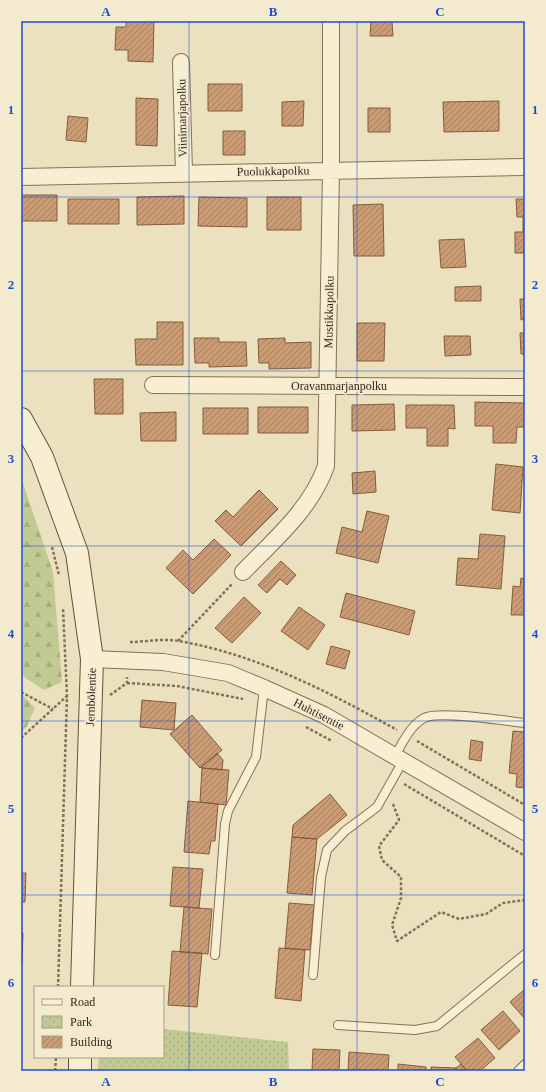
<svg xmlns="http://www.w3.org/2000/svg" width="546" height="1092" viewBox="0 0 546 1092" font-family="Georgia,serif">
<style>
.forest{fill:url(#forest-firs)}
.park{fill:url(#park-dots)}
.building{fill:url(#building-hatch);stroke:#835c3e}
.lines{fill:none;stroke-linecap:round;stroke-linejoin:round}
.lane-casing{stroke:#847158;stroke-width:10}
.street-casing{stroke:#847158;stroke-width:18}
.secondary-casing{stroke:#66523b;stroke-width:24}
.path{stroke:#847158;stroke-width:2.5;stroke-dasharray:3 2;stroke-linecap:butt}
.lane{stroke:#f8eed1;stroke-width:8}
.street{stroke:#f8eed1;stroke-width:16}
.secondary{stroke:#f8eed1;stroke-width:22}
.grid{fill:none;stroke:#1d4ed8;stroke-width:1;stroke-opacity:0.55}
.labels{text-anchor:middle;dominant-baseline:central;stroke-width:3.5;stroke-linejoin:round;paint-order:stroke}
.street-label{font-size:12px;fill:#34281c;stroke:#f4ebce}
.neatline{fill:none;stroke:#1d4ed8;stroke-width:1.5}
.grid-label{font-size:13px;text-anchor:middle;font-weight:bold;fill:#1d4ed8}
</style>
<defs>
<pattern id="forest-firs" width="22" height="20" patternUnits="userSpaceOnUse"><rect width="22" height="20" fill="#c1ca93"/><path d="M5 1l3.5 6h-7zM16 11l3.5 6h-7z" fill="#a6ae7e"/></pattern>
<pattern id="park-dots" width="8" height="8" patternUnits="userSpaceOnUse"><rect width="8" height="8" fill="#c1ca93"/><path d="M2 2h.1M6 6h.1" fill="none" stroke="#a6ae7e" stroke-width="1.8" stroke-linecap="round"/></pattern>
<pattern id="building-hatch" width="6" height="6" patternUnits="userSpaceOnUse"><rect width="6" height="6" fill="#ca9c75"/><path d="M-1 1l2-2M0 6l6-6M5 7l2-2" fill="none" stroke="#a57f5f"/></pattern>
</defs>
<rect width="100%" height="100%" fill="#ece1be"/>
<path class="forest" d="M21 477 53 572 62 682 44 690 21 675Z
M21 693 35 708 26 728 21 731Z"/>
<path class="park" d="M163 1029 288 1042 289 1071H98L99 1057H163Z"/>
<path class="building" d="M126 21H154L153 62 128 61V50H115L116 27H126Z
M371 21H392L393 36H370Z
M208 84H242V111H208Z
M136 98 158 99 157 146 136 145Z
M304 101 303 126H282V102Z
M499 101V131L444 132 443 102Z
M368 108H390V132H368Z
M68 116 88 118 86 142 66 140Z
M223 131H245V155H223Z
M21 195H57V221H21Z
M184 196V224L137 225V197Z
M199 197 247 198V227L198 226Z
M267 197H301V230H267Z
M68 199H119V224H68Z
M516 199H525V253H515V232H523V217H517Z
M383 204 384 256H354L353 205Z
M464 239 466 267 441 268 439 240Z
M481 286V301H455V287Z
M520 299H525V319L521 320Z
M157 322H183V365H136L135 339H157Z
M357 323H385L384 361H357Z
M520 333H525V354H521Z
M444 336H470L471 355 445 356Z
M194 338H219V342H246L247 366 209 367V363H195Z
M285 338V343L311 342V368L269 369V363H259L258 339Z
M94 379H123V414H95Z
M475 402 525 403V427H517L516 443H493V426H475Z
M394 404 395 430 352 431V405Z
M406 405H454L455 429 448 428V446H427V428H406Z
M258 407H308V433H258Z
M203 408H248V434H203Z
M176 412V441H141L140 413Z
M496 464 523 467 520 513 492 510Z
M375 471 376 492 353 494 352 473Z
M259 490 278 509 241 546 215 521 226 510 233 517Z
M367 511 389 516 378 563 336 553 342 527 362 532Z
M480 534 505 536 501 589 456 585 458 558 478 559Z
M214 539 231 555 193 594 166 568 183 550 193 560Z
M281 561 296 575 287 585 280 579 267 593 258 585Z
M521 578 525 579V615H511L513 586 520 587Z
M346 593 415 611 409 635 340 617Z
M244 597 261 613 232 643 215 628Z
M299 607 325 625 308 650 281 631Z
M331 646 350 651 345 669 326 664Z
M142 700 176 703 174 730 140 727Z
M192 715 222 750 200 768 170 734Z
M513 731 525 732V788L516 787 517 774 509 773Z
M471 740 483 742 481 761 469 759Z
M217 753 223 760 222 770 202 768 201 767Z
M202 768 229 770 226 805 200 802Z
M330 794 347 815 317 839 292 837 293 825Z
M188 801 218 804 215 841H211L209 854 184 852Z
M292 837 317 839 312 895 287 893Z
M173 867 203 869 199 908 170 906Z
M21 873H26L25 902H21Z
M289 903 314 905 310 950 285 948Z
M184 907 212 909 208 954 180 952Z
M21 933H23L22 963H21Z
M279 948 305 950 301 1001 275 998Z
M172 951 202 953 197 1007 168 1005Z
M525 989V1019L510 1002Z
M503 1011 520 1031 499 1050 481 1030Z
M478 1038 495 1058 480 1071H467L455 1057Z
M313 1049 340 1050 339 1071H312Z
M349 1052 389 1055 388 1071H348Z
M398 1064 426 1067V1071H398Z
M461 1064 467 1071H456V1068Z
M431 1067 456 1068V1071H431Z"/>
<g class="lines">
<g class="lane-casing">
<path id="lane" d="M395 756C403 742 410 726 424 718 437 710 506 721 525 723
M215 955 225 824 228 811 256 757 264 688
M313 975 321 877 327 850 345 831 377 807 403 761
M338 1025 415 1030 437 1026 525 954
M518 1071 525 1064"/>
</g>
<g class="street-casing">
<path id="street" d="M181 62 184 173
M21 177 525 167
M153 385 525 387
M243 572C274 540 311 509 326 466L331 170V21
M92 659 163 662 228 673 264 688 324 715 525 832"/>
</g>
<g class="secondary-casing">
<path id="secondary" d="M21 419 42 457 77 553 92 659 82 987
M80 1071V1057"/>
</g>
<path class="path" d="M52 547 59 575
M178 641 232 584
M130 642C146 642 164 638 179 641 258 655 327 691 397 730
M127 683 177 686 243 699
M21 692 53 709
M110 695 127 683V677
M306 727 332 741
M21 738 67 696
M417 741 525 805
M404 784 525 856
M393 804 399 820 379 846 382 860 401 877V898L392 925 397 941 441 912 459 919 486 914 503 903 525 900
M58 987 67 696 63 608
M55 1071 56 1057"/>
<use href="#lane" class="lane"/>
<use href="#street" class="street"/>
<use href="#secondary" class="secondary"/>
</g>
<path class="grid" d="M189 21V1071M357 21V1071M21 197H525M21 371H525M21 546H525M21 721H525M21 895H525"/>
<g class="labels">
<g class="street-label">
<text transform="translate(182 118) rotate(-91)">Viinimarjapolku</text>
<text transform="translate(273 171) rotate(-1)">Puolukkapolku</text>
<text transform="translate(329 312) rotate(-89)">Mustikkapolku</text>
<text x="339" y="386">Oravanmarjanpolku</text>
<text transform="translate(91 697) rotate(-88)">Jernbölentie</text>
<text transform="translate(319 714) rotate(27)">Huhtisentie</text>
</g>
</g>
<rect width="546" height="1092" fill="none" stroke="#f4ebce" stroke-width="44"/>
<rect x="34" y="986" width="130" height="72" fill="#f4ebce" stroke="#a79d87"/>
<rect x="42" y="999" width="20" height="6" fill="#f8eed1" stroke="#a79d87"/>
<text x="70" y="1006" font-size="12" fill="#34281c">Road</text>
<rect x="42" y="1016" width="20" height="12" fill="url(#park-dots)" stroke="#a79d87"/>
<text x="70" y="1026" font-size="12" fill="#34281c">Park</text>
<rect x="42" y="1036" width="20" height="12" fill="url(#building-hatch)" stroke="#a79d87"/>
<text x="70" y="1046" font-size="12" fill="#34281c">Building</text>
<rect x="22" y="22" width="502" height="1048" class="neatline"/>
<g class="grid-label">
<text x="106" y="16">A</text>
<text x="273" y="16">B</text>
<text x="440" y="16">C</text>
<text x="11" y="114">1</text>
<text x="535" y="114">1</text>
<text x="11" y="289">2</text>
<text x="535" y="289">2</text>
<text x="11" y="463">3</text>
<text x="535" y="463">3</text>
<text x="11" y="638">4</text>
<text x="535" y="638">4</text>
<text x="11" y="813">5</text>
<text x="535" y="813">5</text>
<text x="11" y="987">6</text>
<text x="535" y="987">6</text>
<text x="106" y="1086">A</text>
<text x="273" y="1086">B</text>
<text x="440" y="1086">C</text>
</g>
</svg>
